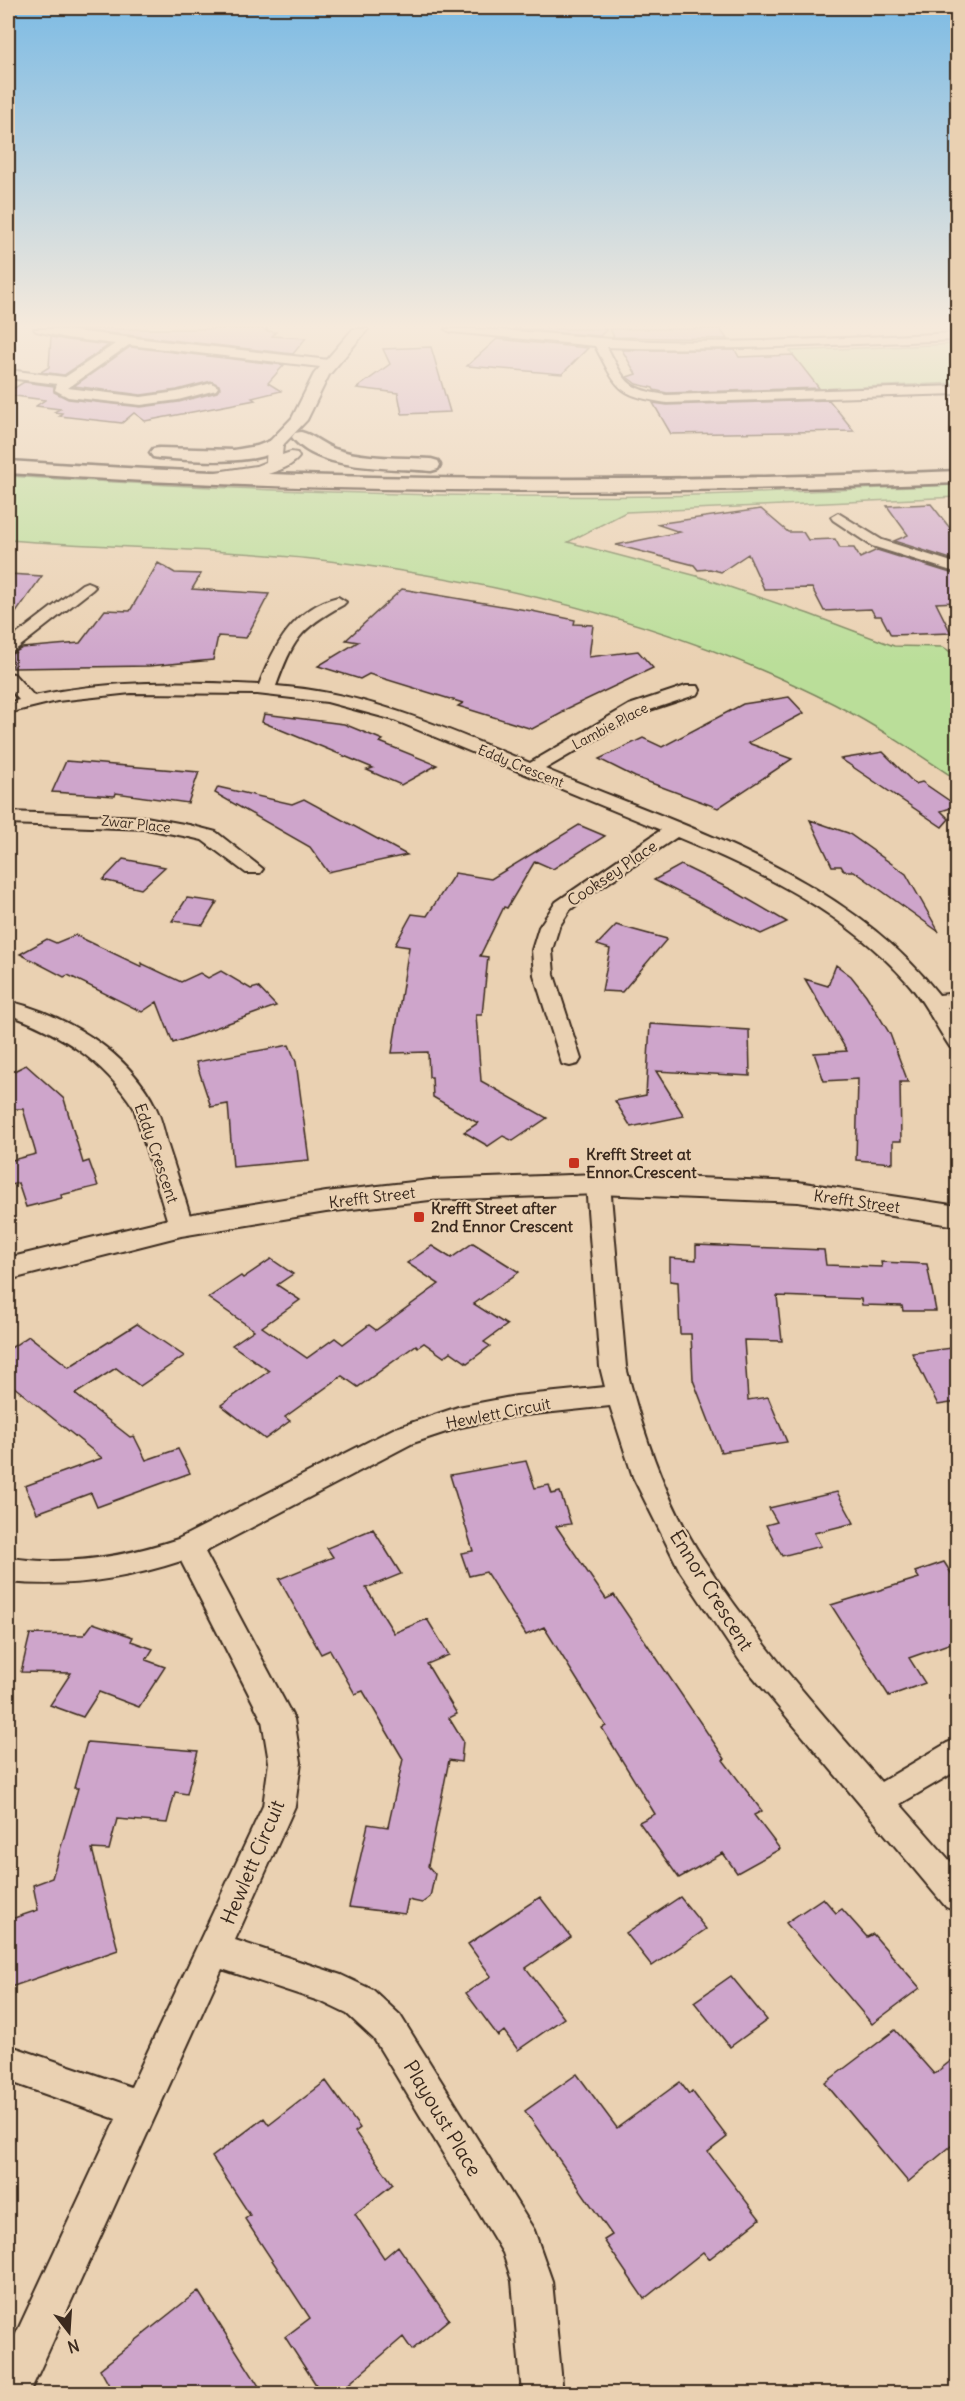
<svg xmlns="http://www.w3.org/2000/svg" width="965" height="2401" viewBox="0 0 965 2401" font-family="Delius,sans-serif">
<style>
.green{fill:#bade99;stroke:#7a845c;stroke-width:1.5}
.building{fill:#cea5cb;stroke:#3b2a1e;stroke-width:1.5}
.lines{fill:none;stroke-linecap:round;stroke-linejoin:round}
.minor-casing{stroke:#3b2a1e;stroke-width:4}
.tertiary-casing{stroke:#3b2a1e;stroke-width:4}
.secondary-casing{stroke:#3b2a1e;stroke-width:5}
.minor{fill:#ead1b2;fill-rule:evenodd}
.tertiary{fill:#ead1b2;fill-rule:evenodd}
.secondary{fill:#ead1b2;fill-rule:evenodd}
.poi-dot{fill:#c8321e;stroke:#ead1b2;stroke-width:2}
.labels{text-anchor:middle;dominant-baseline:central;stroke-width:4.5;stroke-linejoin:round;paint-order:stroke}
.far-street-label{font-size:14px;fill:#3b2a1e;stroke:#ead1b2}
.street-label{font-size:16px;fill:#3b2a1e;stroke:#ead1b2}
.poi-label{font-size:16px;font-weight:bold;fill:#3b2a1e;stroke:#ead1b2;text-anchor:start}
.near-street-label{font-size:20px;fill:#3b2a1e;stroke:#ead1b2}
</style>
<rect width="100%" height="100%" fill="#ead1b2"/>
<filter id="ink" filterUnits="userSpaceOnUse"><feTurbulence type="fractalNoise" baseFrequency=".0167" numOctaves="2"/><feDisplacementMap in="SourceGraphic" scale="12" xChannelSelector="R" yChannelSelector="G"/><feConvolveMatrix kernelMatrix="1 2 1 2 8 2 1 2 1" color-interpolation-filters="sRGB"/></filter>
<g filter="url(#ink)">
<path class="green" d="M957 344V383L818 389 790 351Z
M8 476C223 489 441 499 657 496 757 494 857 489 957 485V497L626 512 568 542 697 576 809 614 894 646 943 647 957 656V780C917 753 877 726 834 704 672 621 492 579 312 559 211 548 109 548 8 540Z"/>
<path class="building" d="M74 329H268L266 331 276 332 272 336 306 338 293 354Z
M513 329H607L600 336Z
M610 329H720L727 339 614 337Z
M51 337 67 340 109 345 64 375 41 372 49 367Z
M497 339 588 348 562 374 467 366Z
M130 347 284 365 268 383 281 391 252 398 255 400 145 421 134 413 122 423 59 416 62 413 54 412 60 409 36 406 45 400 8 395V392L24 382 54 386V392L68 399 141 407 179 402 217 392 220 388 219 385 211 381 177 390 141 395 74 386Z
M431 347 450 412 402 414 398 393 357 388 390 364 383 349Z
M622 350H735L739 357 793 355 819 388 667 393 654 390 653 388 636 384 627 377 636 374Z
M829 400 854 431 671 434 653 403 667 405Z
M931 504 957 537V561L894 541 908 535 887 506Z
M761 509 788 532H803L808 540 835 539 840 548H854L860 558 877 550 957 575V602L936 603 951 633 891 635 881 616H875L871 609 824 611 812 588 764 589 748 554 721 572 710 569 698 570 694 565 616 545 680 532 656 524Z
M158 563 175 573 201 574 192 589 269 594 246 638 218 636 213 660 149 666 13 668 12 654 22 648 80 643 105 610 130 611Z
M8 574 42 576 8 624Z
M402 589 532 611 575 620 574 624 593 625 589 657 638 651 653 668 562 711 564 712 532 729 458 706 463 703 369 674 360 679 318 666 358 642 346 640Z
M789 697 804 713 748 743 792 759 718 808 635 777 599 759 643 738 662 747 743 704Z
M264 714 344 724 383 740 380 742 437 765 401 785 367 770 373 768 262 722Z
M883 752 915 784 922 782 957 806 941 811 949 819 942 827 841 759Z
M66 761 199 772 188 803 116 793 115 796 52 792Z
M218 787 292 804 304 799 407 855 328 872 310 847 215 793Z
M810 820 848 833 906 874 939 932 854 871H844L841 866H832Z
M579 825 605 836 553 869 535 861 507 908 504 907 480 956 488 957 482 1015H476L481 1081 547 1118 513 1141 503 1136 488 1146 464 1132 478 1123 433 1097 432 1077H429L428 1052 392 1053 409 947 395 945 412 914 427 916 455 873 491 879Z
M123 859 165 867 141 889 103 880Z
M681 865 732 890 787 922 761 934 654 880Z
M187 898 217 902 203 925 172 921Z
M616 925 667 939 622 992 602 991 610 949 597 945Z
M75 935 142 967 141 963 181 982 200 973 208 978 221 971 251 989 258 987 276 1006 173 1043 157 1002 142 1012 68 975 64 977 20 954 47 939 56 943Z
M836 965 851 976 866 995 890 1034 908 1082H900L901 1141H893V1163L856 1160 858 1079 824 1081 814 1053 847 1051 805 979 828 986Z
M650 1024 749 1030 750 1076 656 1071 684 1116 631 1127 615 1101 646 1095Z
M289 1045 296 1062 309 1160 233 1167 228 1104 211 1107 196 1062Z
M26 1065 64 1099 83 1163 89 1161 98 1186 61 1195 62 1198 26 1207 18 1183 8 1186V1161L36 1154 23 1109H8V1074Z
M473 1243 519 1272 474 1304 507 1325 484 1342 490 1346 467 1363 451 1352 444 1357 424 1343 418 1347 416 1345 358 1387 342 1376 285 1417 290 1421 265 1439 221 1405 269 1371 232 1345 254 1330 208 1298 241 1276 243 1278 271 1259 293 1274 277 1285 300 1300 262 1327 307 1358 335 1338 343 1344 369 1325 376 1330 439 1284 407 1263 432 1246 451 1258Z
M696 1245 824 1250 826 1265 882 1267 881 1262 927 1264 936 1311H903L902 1306 862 1305 861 1299 777 1296 782 1341 744 1340 748 1400 768 1397 787 1442 721 1452 693 1380 691 1334H680L678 1282 670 1281V1258L696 1260Z
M137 1324 184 1356 140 1386 116 1368 75 1394 130 1437 134 1436 146 1460 178 1449 190 1473 97 1507 91 1493 37 1513 25 1486 102 1458 8 1382V1350L29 1336 69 1367Z
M952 1348 957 1358V1402L938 1405 912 1353Z
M526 1461 535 1488 549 1485 552 1494 560 1492 571 1524 556 1526 606 1599 614 1595 725 1759 723 1760 762 1811 754 1815 780 1849 737 1873 723 1853 679 1878 639 1822 655 1814 602 1728 606 1726 544 1627 526 1635 486 1572 469 1576 461 1553 473 1551 450 1475Z
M837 1492 854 1523 814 1533 821 1546 782 1556 766 1525 777 1522 769 1508Z
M373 1529 401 1574 366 1588 394 1633 427 1619 449 1655 427 1664 457 1714 449 1718 463 1741 461 1762 449 1760 428 1866 435 1874 430 1897 422 1903 408 1900 405 1914 349 1907 368 1824 388 1827 403 1759 363 1691 355 1694 330 1650 321 1654 279 1579 333 1557 327 1548Z
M944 1562 957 1582V1641L909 1658 925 1683 889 1696 831 1605 919 1578 915 1572Z
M93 1623 133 1637 131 1641 153 1649 146 1660 165 1667 139 1707 99 1692 83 1717 50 1705 71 1673 21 1672 30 1634 84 1635Z
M87 1742 198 1751 187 1794 175 1792 167 1823 117 1819 109 1850 92 1849 118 1950 8 1988V1920L38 1910 33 1885 52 1878 78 1788H74Z
M540 1897 571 1937 526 1968 564 2018 518 2050 504 2031 498 2036 466 1993 491 1976 468 1944Z
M680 1897 706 1929 652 1966 626 1933Z
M823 1898 836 1913 842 1909 867 1937 873 1934 920 1988 872 2024 786 1923Z
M731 1976 767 2020 730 2047 694 2002Z
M895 2030 934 2074 957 2056V2141L908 2182 825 2083Z
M577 2074 617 2128 680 2082 689 2094 692 2091 727 2137 708 2152 760 2219 709 2259 703 2252 644 2299 604 2240 612 2235 525 2111Z
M326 2081 360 2128 355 2132 393 2184 355 2214 384 2258 398 2246 449 2319 412 2350 403 2337 337 2394H322L285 2337 310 2318 245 2219 250 2215 212 2157 264 2118 269 2125Z
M198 2291 264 2394H114L100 2369Z"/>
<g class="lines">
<g class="minor-casing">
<path id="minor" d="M34 329H55L329 360 335 364 329 368 129 345 68 388 141 397 177 392 212 383 218 387 216 390 178 400 141 405 68 397 55 390 57 384 8 378V370L65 377 115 344 67 338 36 331Z
M445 329C515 328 584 339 653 341 755 344 856 337 958 333V340C841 344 724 352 607 347 626 382 625 389 667 395L958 386V394L667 403C616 395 618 389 595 346L451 332Z
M838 513 882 540 958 564V573L872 546 833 520 831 517Z
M87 582 92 584 95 587 92 590 14 651 8 653V641L82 584Z
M338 597 346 602 343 605C299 629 293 640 276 686 366 692 447 729 530 763L629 705 686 686H698L700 690 698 694 641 713 545 769C684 827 842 872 939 995L958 993V1005L947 1007 958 1023V1048L950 1047C935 1025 925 1002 907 982 845 912 761 872 677 837L591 894 570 910 559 927 552 950 554 975 581 1059 578 1064 570 1066 562 1064 534 975 532 950 539 927 556 902 661 830 394 720 327 702 257 694 131 693 57 701 8 713V703L19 700 8 687V673L14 674 34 696C108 680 184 681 259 685 274 646 294 608 338 597Z
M8 812 146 817 189 825 216 832 263 869 260 873H246L202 840 189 837 146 829 8 824Z
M8 1001C66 1015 129 1052 156 1108 161 1118 164 1131 167 1143 176 1171 185 1198 193 1226L190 1232 181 1234 172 1232 169 1226 134 1108C103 1060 60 1033 8 1014Z
M598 1176 606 1179 610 1184 626 1367C642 1430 666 1502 702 1557 754 1638 818 1709 881 1782L947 1743 958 1739V1770L900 1804 958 1870V1912L946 1907 740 1661 680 1571 633 1477 610 1406 516 1416 461 1427 413 1443 205 1552 294 1719 301 1762 295 1806 235 1940 341 1975 373 1990 400 2015 534 2230 552 2281 563 2394H522L512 2281 503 2253 374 2039 347 2014 322 2002 222 1969 34 2383 28 2394H8V2351L116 2119 8 2081V2045L131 2087 263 1806 269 1762 262 1720 181 1561C123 1580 68 1588 8 1582V1558C23 1559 39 1562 54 1561 97 1561 138 1552 178 1539L393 1429 458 1407 516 1396 605 1387 600 1367 586 1184 590 1179Z"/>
</g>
<g class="tertiary-casing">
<path id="tertiary" d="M353 329H368L329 375 307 420 283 445 282 455 291 452 297 453 299 457C284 477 233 480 209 483L203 482 200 478 203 474 256 466 266 462 267 444 292 418 314 374Z
M598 1174 798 1182 958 1206V1226L798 1202 598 1194 430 1200 326 1212 181 1236 8 1280V1258L181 1216 326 1192 430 1180Z"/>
</g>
<g class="secondary-casing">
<path id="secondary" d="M301 432C314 435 324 446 338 450 368 459 400 457 431 459L438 461 440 465 438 469 431 471C393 467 317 472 292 437L295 433Z
M275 439 281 440 284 444C267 468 186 460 159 458L153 457 150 453 153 449 159 448 234 450 257 446Z
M8 461C325 482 640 484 958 471V483C640 495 325 494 8 473Z"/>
</g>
<use href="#minor" class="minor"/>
<use href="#tertiary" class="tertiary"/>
<use href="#secondary" class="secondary"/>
</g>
</g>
<linearGradient id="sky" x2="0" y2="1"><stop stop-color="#7dbbe4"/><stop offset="0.49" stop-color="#f6eadc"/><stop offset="1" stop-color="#f6eadc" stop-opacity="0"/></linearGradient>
<rect width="965" height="665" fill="url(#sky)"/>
<g class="poi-dot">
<rect x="568" y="1157" width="12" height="12" rx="3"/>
<rect x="413" y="1211" width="12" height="12" rx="3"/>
</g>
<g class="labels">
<g class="far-street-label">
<text transform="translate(610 726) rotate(-28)">Lambie Place</text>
<text transform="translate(521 766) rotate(22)">Eddy Crescent</text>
<text transform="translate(136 824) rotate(6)">Zwar Place</text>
</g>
<g class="street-label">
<text transform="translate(612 873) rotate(-34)">Cooksey Place</text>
<text transform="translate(157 1153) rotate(71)">Eddy Crescent</text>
<text transform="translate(372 1197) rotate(-7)">Krefft Street</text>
<text transform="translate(857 1201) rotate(8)">Krefft Street</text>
<text transform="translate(498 1413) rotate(-11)">Hewlett Circuit</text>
</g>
<g class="poi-label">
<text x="586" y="1154">Krefft Street at<tspan x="586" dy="18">Ennor Crescent</tspan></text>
<text x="431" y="1208">Krefft Street after<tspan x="431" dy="18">2nd Ennor Crescent</tspan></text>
</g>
<g class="near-street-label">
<text transform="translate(712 1590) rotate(58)">Ennor Crescent</text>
<text transform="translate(252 1862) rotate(-67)">Hewlett Circuit</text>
<text transform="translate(443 2118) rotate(59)">Playoust Place</text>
</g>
</g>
<rect width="965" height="2401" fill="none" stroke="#ead1b2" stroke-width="30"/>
<rect x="15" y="15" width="935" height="2371" fill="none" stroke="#3b2a1e" stroke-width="2" filter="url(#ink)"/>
<g transform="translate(69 2332) rotate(163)" stroke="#ead1b2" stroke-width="4.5" paint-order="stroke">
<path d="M0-4.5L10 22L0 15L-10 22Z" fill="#3b2a1e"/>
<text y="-9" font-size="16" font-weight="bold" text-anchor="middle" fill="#3b2a1e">N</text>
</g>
</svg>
